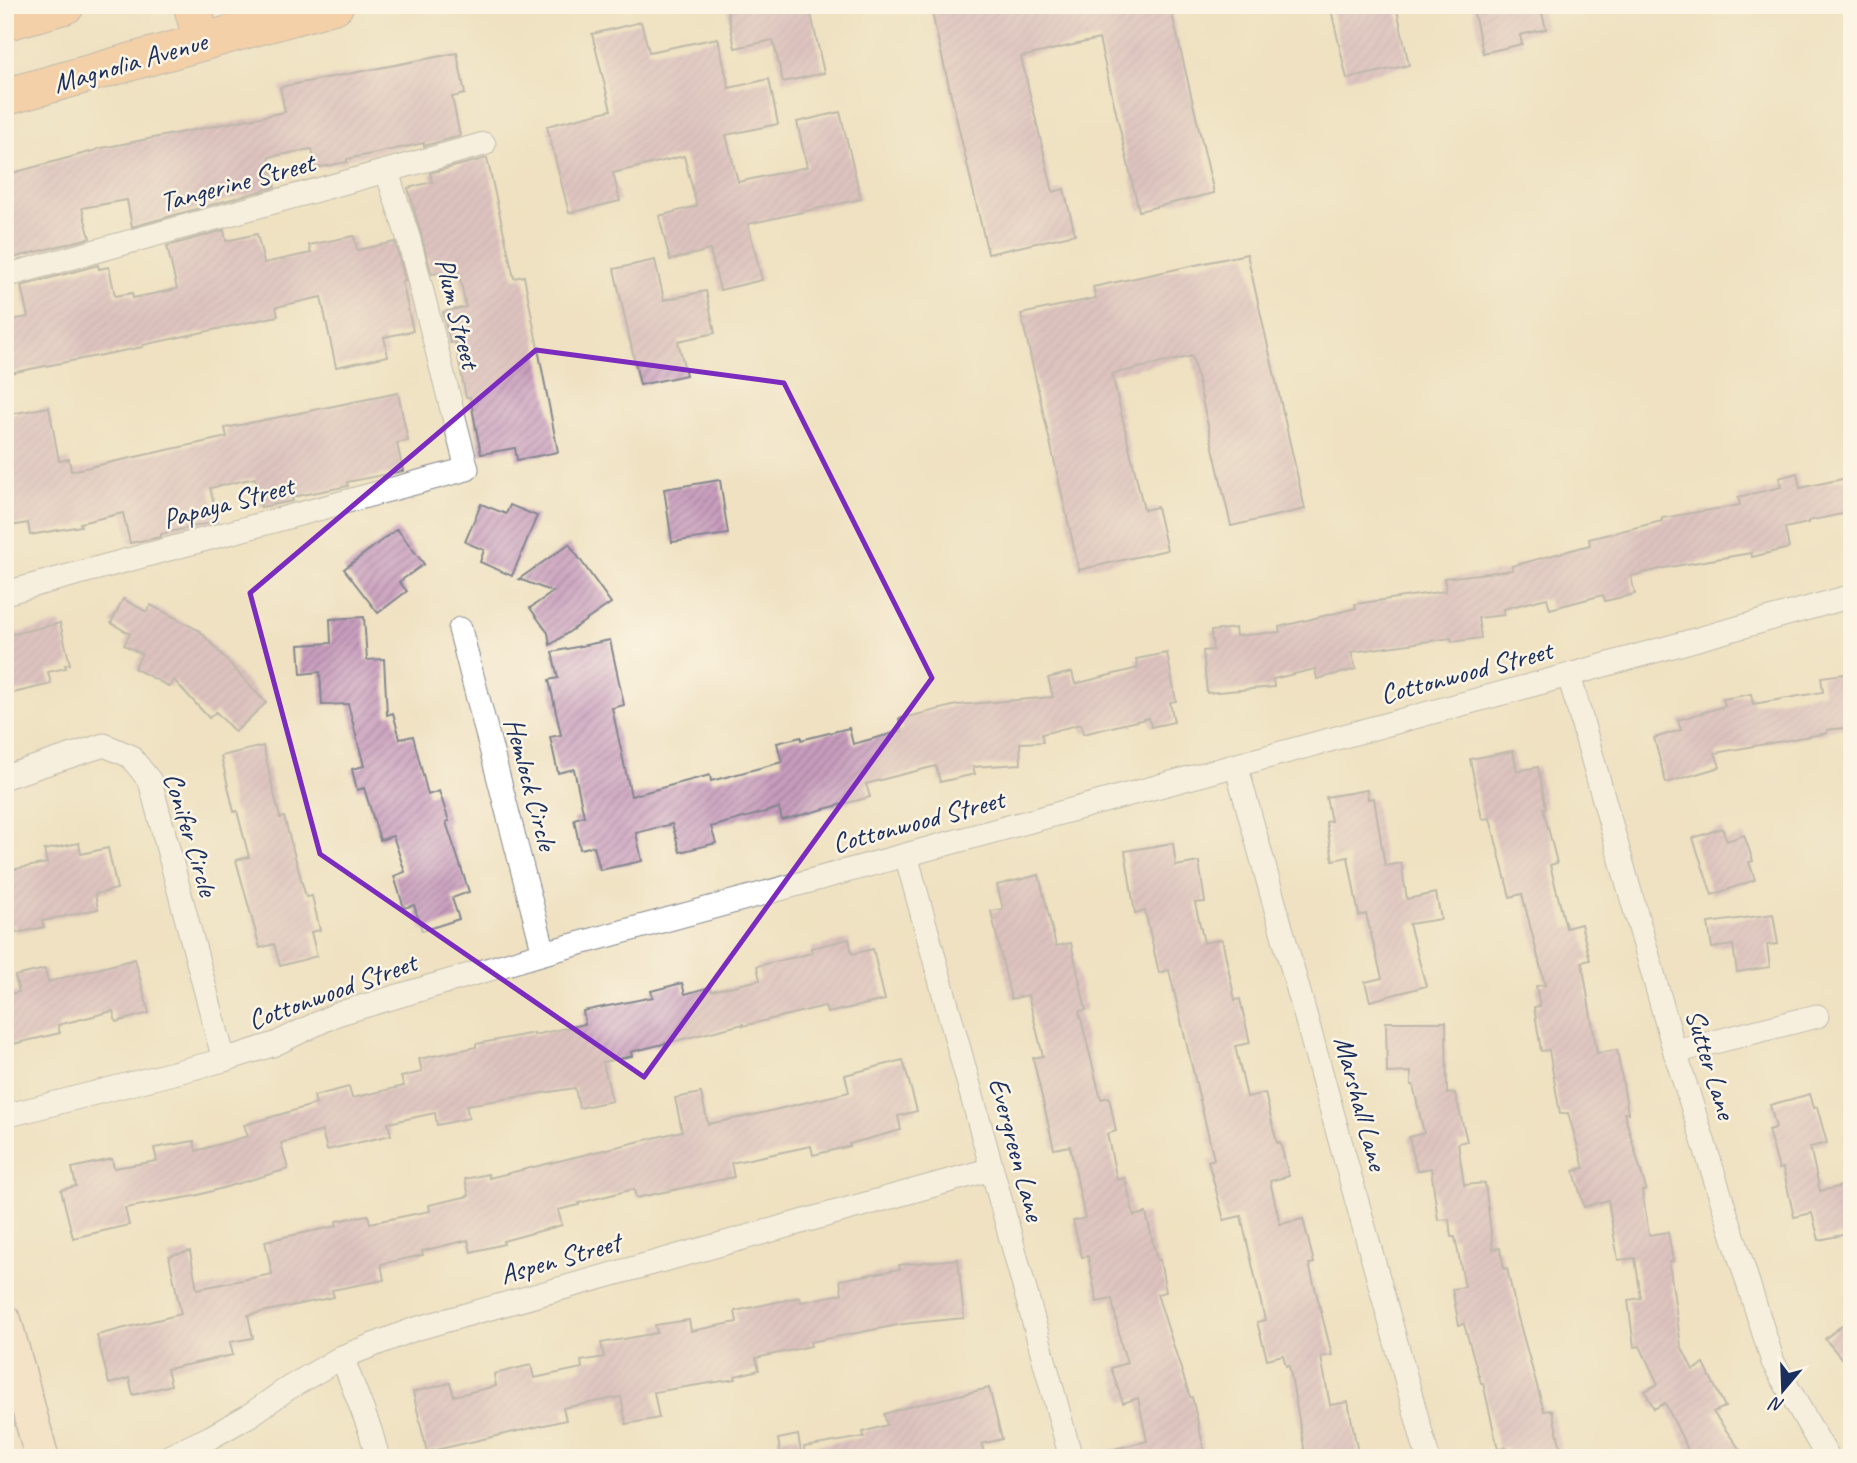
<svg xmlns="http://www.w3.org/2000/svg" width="1857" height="1463" viewBox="0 0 1857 1463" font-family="Caveat,sans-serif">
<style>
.building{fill:url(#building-hatch)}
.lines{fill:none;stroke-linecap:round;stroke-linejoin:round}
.street-casing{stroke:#858890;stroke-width:25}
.secondary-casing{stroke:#858890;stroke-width:36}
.primary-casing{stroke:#858890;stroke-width:39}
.street{stroke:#fff;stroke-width:23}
.secondary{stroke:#fde4d1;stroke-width:33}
.primary{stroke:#fabb8b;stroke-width:37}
.marked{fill:none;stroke:#7b2cbf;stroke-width:5;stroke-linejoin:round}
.labels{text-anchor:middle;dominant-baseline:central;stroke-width:5;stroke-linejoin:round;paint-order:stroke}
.street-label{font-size:28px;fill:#1b2f5e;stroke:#fcf5e5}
</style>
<defs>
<pattern id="building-hatch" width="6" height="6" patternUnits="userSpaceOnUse" patternTransform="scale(1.75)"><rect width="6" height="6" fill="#c89dbd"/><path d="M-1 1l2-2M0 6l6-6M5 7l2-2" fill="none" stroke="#a2809d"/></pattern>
</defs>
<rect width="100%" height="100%" fill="#fcf5e5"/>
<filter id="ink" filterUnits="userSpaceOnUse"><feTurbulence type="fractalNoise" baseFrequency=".0143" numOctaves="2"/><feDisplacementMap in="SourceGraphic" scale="14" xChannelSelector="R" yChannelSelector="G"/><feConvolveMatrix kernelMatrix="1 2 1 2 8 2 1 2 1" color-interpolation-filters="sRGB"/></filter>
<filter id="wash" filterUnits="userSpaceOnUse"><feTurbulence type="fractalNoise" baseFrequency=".00686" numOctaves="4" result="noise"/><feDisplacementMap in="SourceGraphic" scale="28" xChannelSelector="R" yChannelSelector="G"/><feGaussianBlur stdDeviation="1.57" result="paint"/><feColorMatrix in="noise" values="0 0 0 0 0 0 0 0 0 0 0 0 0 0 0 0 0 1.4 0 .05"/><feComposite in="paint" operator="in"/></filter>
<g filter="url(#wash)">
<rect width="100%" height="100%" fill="#efe1c1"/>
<g id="blocks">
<path class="building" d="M726 5H809L824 73 783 82 773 40 735 48Z
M930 5H1170L1214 193 1139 211 1099 39 1021 57 1053 192 1064 189 1075 234 988 254Z
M1330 5H1396L1409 65 1347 79Z
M1472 5H1540L1546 29 1520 35 1522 44 1483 53Z
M641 22 649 52 718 38 729 88 769 79 778 124 726 135 738 182 807 167 797 122 840 112 861 199 748 224 762 280 720 290 710 250 670 260 659 216 697 206 684 156 613 173 620 201 569 213 547 126 611 110 592 34Z
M457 53 465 94 452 97 460 136 424 146V143L347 159V162L316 168 312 149 269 157 275 187 132 227 127 200 82 208 90 238 5 260V175L97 150V149L285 112 280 87Z
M487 158 514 278 524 276 558 452 517 460 515 448 481 454 470 397H466L455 342 450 343 443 312 466 307 458 268 432 274 408 188 432 182 430 173Z
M224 230 226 241 257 234 264 263 311 253 309 245 354 236 357 250 395 242 405 280 402 281 413 331 384 337 388 356 336 367 321 297 276 307 278 316 143 345V347L5 374V321L28 317 21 286 98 265 99 269 109 267 115 296 132 293 133 298 177 289 167 246Z
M1247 254 1305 509 1231 526 1192 356 1112 374 1144 510 1157 507 1167 550 1079 570 1021 314 1096 298 1093 287Z
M655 260 664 300 706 291 715 333 678 341 686 375 640 385 614 269Z
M398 393 408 441 397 443 403 471 347 482 348 486 292 497 293 501 261 507 255 478 210 488 218 521 161 534V537L130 543 123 513 80 523 81 526 30 535 28 523 5 527V415L49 407 59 461 69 459 71 471 227 437 225 428Z
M1797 473 1800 488 1852 477V512L1808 521V523L1785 528 1789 548 1752 557 1751 553 1664 568 1631 576 1635 594 1605 601 1603 595 1550 609 1547 598 1503 609 1504 615 1478 618 1481 638 1452 642 1451 638 1351 652 1356 669 1317 679 1315 669 1273 679 1274 687 1207 693 1203 651 1213 650 1211 631 1235 628 1236 636 1280 632 1279 627 1356 608 1355 604 1446 591 1444 578 1513 570 1512 566 1590 545 1589 539 1662 521V518L1740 505 1738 497 1781 487 1779 478Z
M720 480 728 534 672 542 664 489Z
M481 504 506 514 510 505 537 516 512 576 480 562 484 550 465 542Z
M397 529 424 564 399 582 407 591 378 613 344 569Z
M569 544 611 603 550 645 548 633 530 608 553 592 519 579Z
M123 599 147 612 151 605 200 631 266 703 235 732 216 712 209 718 174 680 170 687 134 668 142 654 124 645 130 634 111 623Z
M364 617 367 660 384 659 387 715 393 713 400 739 413 736 428 795 439 791 449 821 446 822 469 892 452 898 459 919 422 931 414 905 404 908 394 876 405 872 393 836 380 840 364 788 357 790 352 769 364 766 348 704 322 705 320 672 301 674 299 645 331 643 330 619Z
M60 623 70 664 65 665 66 668 48 672 51 684 9 694 5 681V636Z
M610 640 624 705 612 708 631 796 710 775 711 781 782 762 777 743 801 737V740L849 728 853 744 902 731 899 719 957 705 1053 697 1048 678 1072 672 1075 684 1138 668 1136 659 1167 653 1176 701 1170 702 1174 722 1151 727 1149 718 1083 734 1081 724 1042 734 1043 742 1020 743 1021 764 973 767 975 774 940 782 936 766 892 777 866 784 870 797 782 820 779 808 711 827 716 843 680 852 672 824 636 833 642 861 600 870 594 846 580 849 574 819 584 816 574 769 558 773 550 737 561 735 549 680 558 678 552 652Z
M1852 673V727L1827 730V733L1715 753 1720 767 1666 783 1654 738 1681 730 1678 720 1725 706 1723 699 1751 694 1753 704 1823 692 1821 677Z
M263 746 280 818 284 817 306 897 312 896 320 930 311 932 317 956 280 966 274 944 260 948 236 860 249 857 237 811 234 812 221 756Z
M1513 751 1517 771 1538 767 1546 808H1543L1557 863 1550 865 1566 928 1581 924 1590 960 1582 962 1597 1053 1617 1050 1628 1113H1624L1646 1189 1642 1191 1649 1235 1668 1232 1673 1261 1669 1262 1681 1346 1693 1370 1704 1364 1725 1407 1713 1412 1746 1458H1692L1665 1403 1654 1409 1645 1391 1658 1384 1640 1346 1634 1347 1628 1300 1641 1298 1635 1258 1618 1260 1608 1200 1584 1207 1574 1171 1584 1168 1568 1113 1560 1114 1549 1050 1541 1051 1534 1007 1540 1006 1536 986 1545 985 1522 894 1510 897 1490 818 1482 819 1470 759Z
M1367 790 1368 799 1374 798 1385 866 1401 863 1407 899 1436 893 1441 919 1409 924 1426 986 1370 1001 1365 982 1382 978 1366 914 1359 916 1348 857 1333 860 1326 822 1331 821 1326 797Z
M1722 828 1727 841 1744 835 1753 861 1749 862 1755 880 1712 895 1693 838Z
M79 843 81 854 108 848 117 889 95 894 98 909 42 921 44 927 16 933 14 924 5 925V871L47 863 44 850Z
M1173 843 1176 866 1199 862 1205 902 1195 903 1204 943 1222 939 1235 1000 1240 999 1250 1043 1235 1046 1247 1097 1265 1093 1277 1143 1280 1142 1289 1176 1270 1181 1280 1224 1303 1219 1314 1263 1309 1264 1332 1355 1321 1357 1330 1405 1348 1402 1359 1458H1306L1289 1365 1286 1366 1283 1355 1267 1359 1257 1322 1265 1320 1241 1216 1224 1220 1208 1161 1214 1159 1169 970 1159 973 1145 911 1135 913 1125 851Z
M1039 875 1056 946 1071 943 1086 1010 1079 1011 1101 1099 1109 1097 1116 1131 1107 1134 1117 1180 1125 1178 1134 1216 1146 1213 1157 1260H1160L1166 1292 1157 1294 1190 1397H1192L1206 1458H1110V1450L1147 1441 1138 1398 1123 1403 1111 1368 1127 1363 1121 1344 1112 1299 1097 1302 1088 1256 1082 1257 1073 1221 1085 1218 1070 1146 1054 1149 1033 1058 1043 1056 1028 995 1011 999 991 911 1003 909 997 885Z
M1773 914 1778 944 1767 945 1770 967 1737 972 1733 945 1712 948 1708 923Z
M849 939 852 954 873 949 885 1000 827 1013 825 1006 743 1026V1024L631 1052 632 1056 603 1062 612 1101 579 1108 575 1088 466 1105 469 1118 437 1125 435 1113 388 1123 391 1135 327 1150 322 1131 281 1143 288 1169 195 1196 125 1208 129 1225 73 1238 61 1190 76 1186 72 1168 112 1159 114 1168 157 1161 154 1148 194 1141 196 1151 248 1136 244 1125 316 1104 314 1096 349 1087 352 1098 404 1086 401 1077 422 1072 419 1059 476 1047V1044L534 1033V1035L585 1024 583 1011 653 997 651 991 682 983 685 994 710 987 711 991 760 980 757 966 812 953 811 948Z
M135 959 149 1013 116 1022 113 1011 58 1025 60 1033 5 1046V995L19 992 15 976 45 969 48 982Z
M1386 1022H1446L1447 1094 1455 1093 1467 1141 1458 1143 1464 1185 1485 1183 1493 1249 1500 1248 1504 1269 1507 1268 1517 1314 1544 1411 1552 1410 1562 1453 1542 1458H1509L1506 1447 1498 1449 1483 1383H1481L1464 1324 1459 1325 1452 1289 1465 1287 1455 1237H1451L1449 1219 1438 1220 1431 1168 1417 1171 1409 1137 1424 1133 1413 1085H1411V1072L1387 1073Z
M903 1060 917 1111 898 1116 901 1130 849 1144 850 1146 813 1155 811 1146 731 1163 734 1177 636 1198 634 1189 579 1203V1205L558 1210 562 1225 503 1241 504 1244 471 1252 468 1240 422 1251 423 1255 381 1264 384 1280 332 1290 334 1297 248 1315 253 1338 230 1342 233 1355 167 1369 171 1385 133 1395 129 1378 109 1384 97 1335 181 1314 169 1256 190 1251 197 1289 272 1274 265 1241 337 1226 336 1221 368 1215 370 1223 430 1211 429 1205 469 1196 465 1179 488 1174 489 1178 682 1131 675 1098 701 1093 708 1124 758 1114 849 1092 845 1075Z
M1810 1094 1814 1108 1817 1107 1827 1143 1810 1147 1820 1191 1852 1184V1233L1819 1240 1812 1213 1794 1217 1783 1168 1779 1169 1768 1130 1776 1128 1770 1105Z
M958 1259 964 1318 903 1324 810 1342 811 1346 756 1358 759 1370 735 1376 736 1379 654 1392 659 1418 626 1424 621 1397 563 1408 566 1420 427 1452 413 1392 450 1383 454 1396 496 1386 494 1374 531 1365 534 1378 582 1368 581 1361 604 1357 601 1343 657 1333 655 1325 689 1320 691 1331 737 1322 735 1311 800 1297 801 1302 842 1294 840 1280 900 1269 899 1265Z
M1852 1317V1371L1825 1339Z
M989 1388 1002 1439 982 1444 985 1458H805L804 1447 864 1437 863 1432 887 1425 884 1414 917 1404V1405Z
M798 1435 802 1458H781L778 1439Z"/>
</g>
</g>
<g filter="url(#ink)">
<use href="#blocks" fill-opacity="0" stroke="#858890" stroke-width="2"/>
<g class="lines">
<g class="street-casing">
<path id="street" d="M5 276 484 144
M5 593 467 469 409 240 387 172
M460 629 544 953
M1569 675 1675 1052 1773 1362 1828 1458
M1236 765 1428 1458
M5 777 104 745 130 756 150 781 224 1060
M906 855 1071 1458
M1675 1052 1817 1016
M5 1116 224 1060 275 1044 337 1014 544 953 1569 675 1852 596
M342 1357 370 1430 378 1458
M166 1458 211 1437 250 1415 287 1389 342 1357 415 1329 992 1169"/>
</g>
<g class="secondary-casing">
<path id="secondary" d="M5 1322 42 1458"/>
</g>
<g class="primary-casing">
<path id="primary" d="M192 5 202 42
M5 22 66 5
M5 97 335 5"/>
</g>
<use href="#street" class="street"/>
<use href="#secondary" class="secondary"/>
<use href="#primary" class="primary"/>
</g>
</g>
<path d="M0 0H1857V1463H0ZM536 350 784 383 932 678 644 1077 320 854 250 593Z" fill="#efe1c1" fill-opacity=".55" fill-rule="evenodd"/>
<path class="marked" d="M536 350 784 383 932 678 644 1077 320 854 250 593Z"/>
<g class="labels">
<g class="street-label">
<text transform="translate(130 62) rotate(-16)">Magnolia Avenue</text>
<text transform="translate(237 182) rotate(-15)">Tangerine Street</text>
<text transform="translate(458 313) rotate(76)">Plum Street</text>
<text transform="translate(228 502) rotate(-15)">Papaya Street</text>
<text transform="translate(1466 672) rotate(-15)">Cottonwood Street</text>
<text transform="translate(531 784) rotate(75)">Hemlock Circle</text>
<text transform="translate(918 821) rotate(-15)">Cottonwood Street</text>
<text transform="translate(191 834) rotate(73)">Conifer Circle</text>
<text transform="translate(332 991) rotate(-20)">Cottonwood Street</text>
<text transform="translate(1711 1064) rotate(73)">Sutter Lane</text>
<text transform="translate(1361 1103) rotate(75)">Marshall Lane</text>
<text transform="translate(1017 1149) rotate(75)">Evergreen Lane</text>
<text transform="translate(560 1258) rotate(-16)">Aspen Street</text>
</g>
</g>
<rect width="1857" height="1463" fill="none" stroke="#fcf5e5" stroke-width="28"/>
<g transform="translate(1783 1390) rotate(199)" stroke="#fcf5e5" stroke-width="5" paint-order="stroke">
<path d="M0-5L12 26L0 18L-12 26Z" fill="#1b2f5e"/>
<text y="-10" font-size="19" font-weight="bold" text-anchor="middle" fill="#1b2f5e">N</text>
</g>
</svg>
